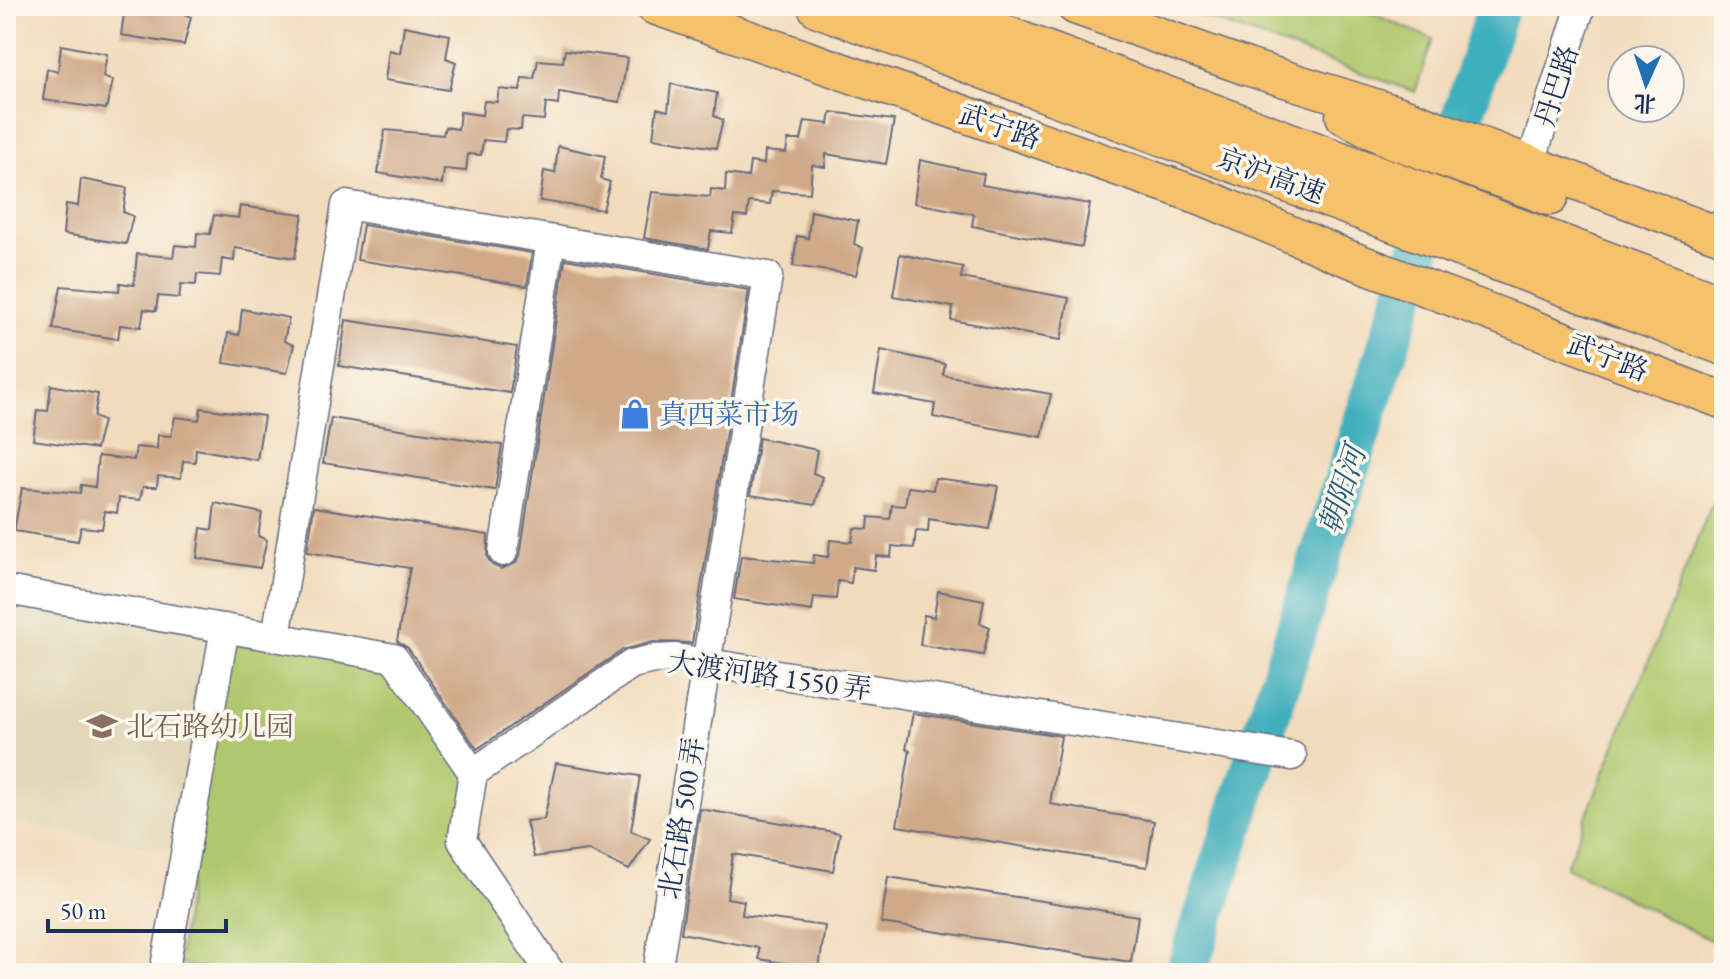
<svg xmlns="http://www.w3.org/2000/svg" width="1730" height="979" viewBox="0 0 1730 979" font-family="'EB Garamond','Noto Serif SC',serif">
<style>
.built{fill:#e2d7b8}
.green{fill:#b0c86d;stroke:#667c66;stroke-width:2}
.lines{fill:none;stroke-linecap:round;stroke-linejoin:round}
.river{stroke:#41afbd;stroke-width:42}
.building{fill:#cfa988}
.minor-casing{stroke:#666b7f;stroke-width:31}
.major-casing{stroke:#666b7f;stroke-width:39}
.highway-casing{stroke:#666b7f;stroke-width:45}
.minor{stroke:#fff;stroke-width:28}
.major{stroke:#f7c06b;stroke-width:36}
.highway{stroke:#f7c06b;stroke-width:42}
.labels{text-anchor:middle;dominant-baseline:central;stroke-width:7;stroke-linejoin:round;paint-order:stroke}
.street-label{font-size:28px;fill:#1b2f5e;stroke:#fbf7ec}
.shop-label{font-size:28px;fill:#366cbe;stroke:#fbf7ec;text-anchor:start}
.education-label{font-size:28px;fill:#785e54;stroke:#fbf7ec;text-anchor:start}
.water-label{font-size:30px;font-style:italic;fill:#285c7f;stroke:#fbf7ec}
</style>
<rect width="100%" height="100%" fill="#fbf7ec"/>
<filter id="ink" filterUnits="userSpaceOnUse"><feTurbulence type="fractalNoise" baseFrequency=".0125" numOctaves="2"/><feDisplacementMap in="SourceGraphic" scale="16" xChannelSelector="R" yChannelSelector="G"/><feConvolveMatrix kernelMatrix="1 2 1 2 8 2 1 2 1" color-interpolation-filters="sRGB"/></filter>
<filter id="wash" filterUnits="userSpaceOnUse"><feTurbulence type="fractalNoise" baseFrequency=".006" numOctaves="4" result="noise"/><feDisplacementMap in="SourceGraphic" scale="32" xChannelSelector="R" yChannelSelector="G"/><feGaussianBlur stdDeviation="1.8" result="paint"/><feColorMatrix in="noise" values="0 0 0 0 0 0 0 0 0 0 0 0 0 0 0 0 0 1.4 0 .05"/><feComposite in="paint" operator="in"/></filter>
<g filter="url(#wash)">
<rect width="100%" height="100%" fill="#f2dbbc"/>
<path class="built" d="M6 597 215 633 176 852 6 820Z"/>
<path class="green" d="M1173 6H1354L1433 39 1415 92Z
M1722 478 1724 479V947L1566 867Z
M225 628 394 658 473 773 462 841 551 973H232L178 964Z"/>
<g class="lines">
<path class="river" d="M1186 973 1498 6"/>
</g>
<g id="blocks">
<path class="building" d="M125 6H183L182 13 191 17 184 45 121 35Z
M404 26 450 35 446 58 456 62 449 90 385 80 389 50 400 53Z
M61 45 107 54 103 77 113 81 106 109 43 100 47 69 58 72Z
M565 50 627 58 620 102 559 92 558 105 546 103 544 120 522 118 521 130 506 129 504 142 483 140 481 155 468 154 466 171 444 169 442 184 378 173 385 130 443 135 445 127 458 129 460 112 482 115 484 101 497 102 499 89 520 91 522 78 534 79 538 60 563 62Z
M671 84 717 93 714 116 723 120 716 148 653 138 657 108 668 111Z
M831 112 894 120 886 164 826 154 825 167 812 165 810 193 772 191 770 204 749 202 747 217 735 216 732 233 711 231 708 249 644 238 652 192 710 197 711 189 725 191 726 174 748 177 750 162 764 164 765 151 786 153 788 140H801L805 121 829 124Z
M558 146 605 156 601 179 610 182 603 210 540 201 544 171 555 173Z
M920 160 984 174 982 185 1090 204 1082 247 972 226 974 214 914 203Z
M81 179 127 188 123 212 133 216 126 244 63 234 66 204 78 206Z
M240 206 303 214 295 258 235 248 234 261 222 259 220 276 197 274 196 285 181 284 179 298 158 296 156 311 144 309 141 327 120 325 118 339 53 329 61 286 119 291 120 283 134 285 137 254 173 257 175 245 196 247 197 233 210 234 214 215 238 218Z
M811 211 858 221 854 244 863 248 856 275 793 266 797 236 808 238Z
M363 225 532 253 527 286 357 260Z
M900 254 963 267 961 278 1069 298 1061 340 951 320 953 307 893 296Z
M565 259 749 290 692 643 653 642 623 650 477 749 408 648 397 641 410 568 307 552 314 507 488 535 487 557 492 565 501 569 516 563 520 555Z
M242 309 289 318 284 341 294 345 287 373 224 363 228 333 239 335Z
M346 320 517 347 510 393 339 366Z
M881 350 945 364 943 375 1051 394 1042 437 933 417 935 404 874 393Z
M51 385 98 394 94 417 103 421 96 449 33 440 37 410 48 411Z
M201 408 264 416 257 460 196 449 195 462 183 461 181 478 158 476 157 487H143L140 500 119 498 117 513 105 511 102 529 81 527 78 541 14 531 22 488 80 493 81 485 95 487 98 456 134 460 136 447 157 449 158 435 171 436 175 417 199 420Z
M331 418 502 445 495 490 323 463Z
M759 438 817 450 813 473 823 477 815 505 750 495Z
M935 478 998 486 990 529 929 519 928 532 916 531 914 548 892 546 891 557 876 556 874 570 853 567 851 583 838 581 836 599 814 597 812 611 734 599 741 556 813 563 814 555 828 557 830 540 852 542 854 528 868 529 869 517 890 519 892 505 905 506 908 487 933 490Z
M215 503 262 513 258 536 267 540 260 568 197 558 201 528 212 530Z
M938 591 984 600 980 623 990 627 983 655 920 645 924 615 934 617Z
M913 713 1061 736 1050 804 1154 821 1147 867 897 826 910 750 906 749Z
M556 763 640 776 631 831 650 839 629 870 588 850 534 857 526 821 544 819Z
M700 809 840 833 833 871 733 854 727 898 744 901 742 915 825 926 819 969 759 959V948L681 933Z
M888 877 1138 916 1131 962 881 923Z"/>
</g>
</g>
<g filter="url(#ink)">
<use href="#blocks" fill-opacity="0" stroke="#666b7f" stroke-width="2"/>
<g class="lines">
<g class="minor-casing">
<path id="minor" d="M1530 165 1581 6
M503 552 551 240
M6 590 394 658 473 773 632 664 654 659 676 658 1292 756
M276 637 346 205 768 276 657 973
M473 773 462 841 551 973
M164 973 225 628"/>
</g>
<g class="major-casing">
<path id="major" d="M654 6 1203 197 1342 256 1724 401
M1075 6 1247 67 1400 115 1724 237
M1344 116 1390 139 1550 197"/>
</g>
<g class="highway-casing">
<path id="highway" d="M819 6 1724 344
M922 6 1724 307"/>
</g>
<use href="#minor" class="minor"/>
<use href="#major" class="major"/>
<use href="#highway" class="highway"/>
</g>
</g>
<defs>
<g id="shop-bare" transform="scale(2.4)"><path d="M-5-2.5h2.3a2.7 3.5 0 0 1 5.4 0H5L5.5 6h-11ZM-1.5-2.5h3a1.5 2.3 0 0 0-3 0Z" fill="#3f7fe0" stroke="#fbf7ec" stroke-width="2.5" paint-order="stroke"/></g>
<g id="school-bare" transform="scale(2.4)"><path d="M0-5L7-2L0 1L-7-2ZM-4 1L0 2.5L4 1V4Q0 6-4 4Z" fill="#8d6e63" stroke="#fbf7ec" stroke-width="2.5" paint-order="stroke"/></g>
</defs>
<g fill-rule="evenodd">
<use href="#shop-bare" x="635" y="414"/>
<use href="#school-bare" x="102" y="726"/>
</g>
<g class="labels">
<g class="street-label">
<text transform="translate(1556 86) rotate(-72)">丹巴路</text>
<text transform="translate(1000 126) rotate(19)">武宁路</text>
<text transform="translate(1271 175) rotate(20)">京沪高速</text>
<text transform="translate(1608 357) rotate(21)">武宁路</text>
<text transform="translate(770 675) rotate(8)">大渡河路 1550 弄</text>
<text transform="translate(681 818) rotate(-81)">北石路 500 弄</text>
</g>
<g class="shop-label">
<text x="659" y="414">真西菜市场</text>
</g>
<g class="education-label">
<text x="126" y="726">北石路幼儿园</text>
</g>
<g class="water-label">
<text transform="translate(1342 490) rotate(-72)">朝阳河</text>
</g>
</g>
<rect width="1730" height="979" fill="none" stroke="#fbf7ec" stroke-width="32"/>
<g transform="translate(1646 84) rotate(183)"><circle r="38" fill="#fbf7ec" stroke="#a1a7b3" stroke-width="2"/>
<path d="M0-6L14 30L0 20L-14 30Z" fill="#1f6fb2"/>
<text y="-12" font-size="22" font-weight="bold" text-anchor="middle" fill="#1b2f5e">北</text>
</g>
<path d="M48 919v12h178v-12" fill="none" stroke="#1b2f5e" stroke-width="4"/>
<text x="60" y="919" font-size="24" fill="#1b2f5e" stroke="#fbf7ec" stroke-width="6" paint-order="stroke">50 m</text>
</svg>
